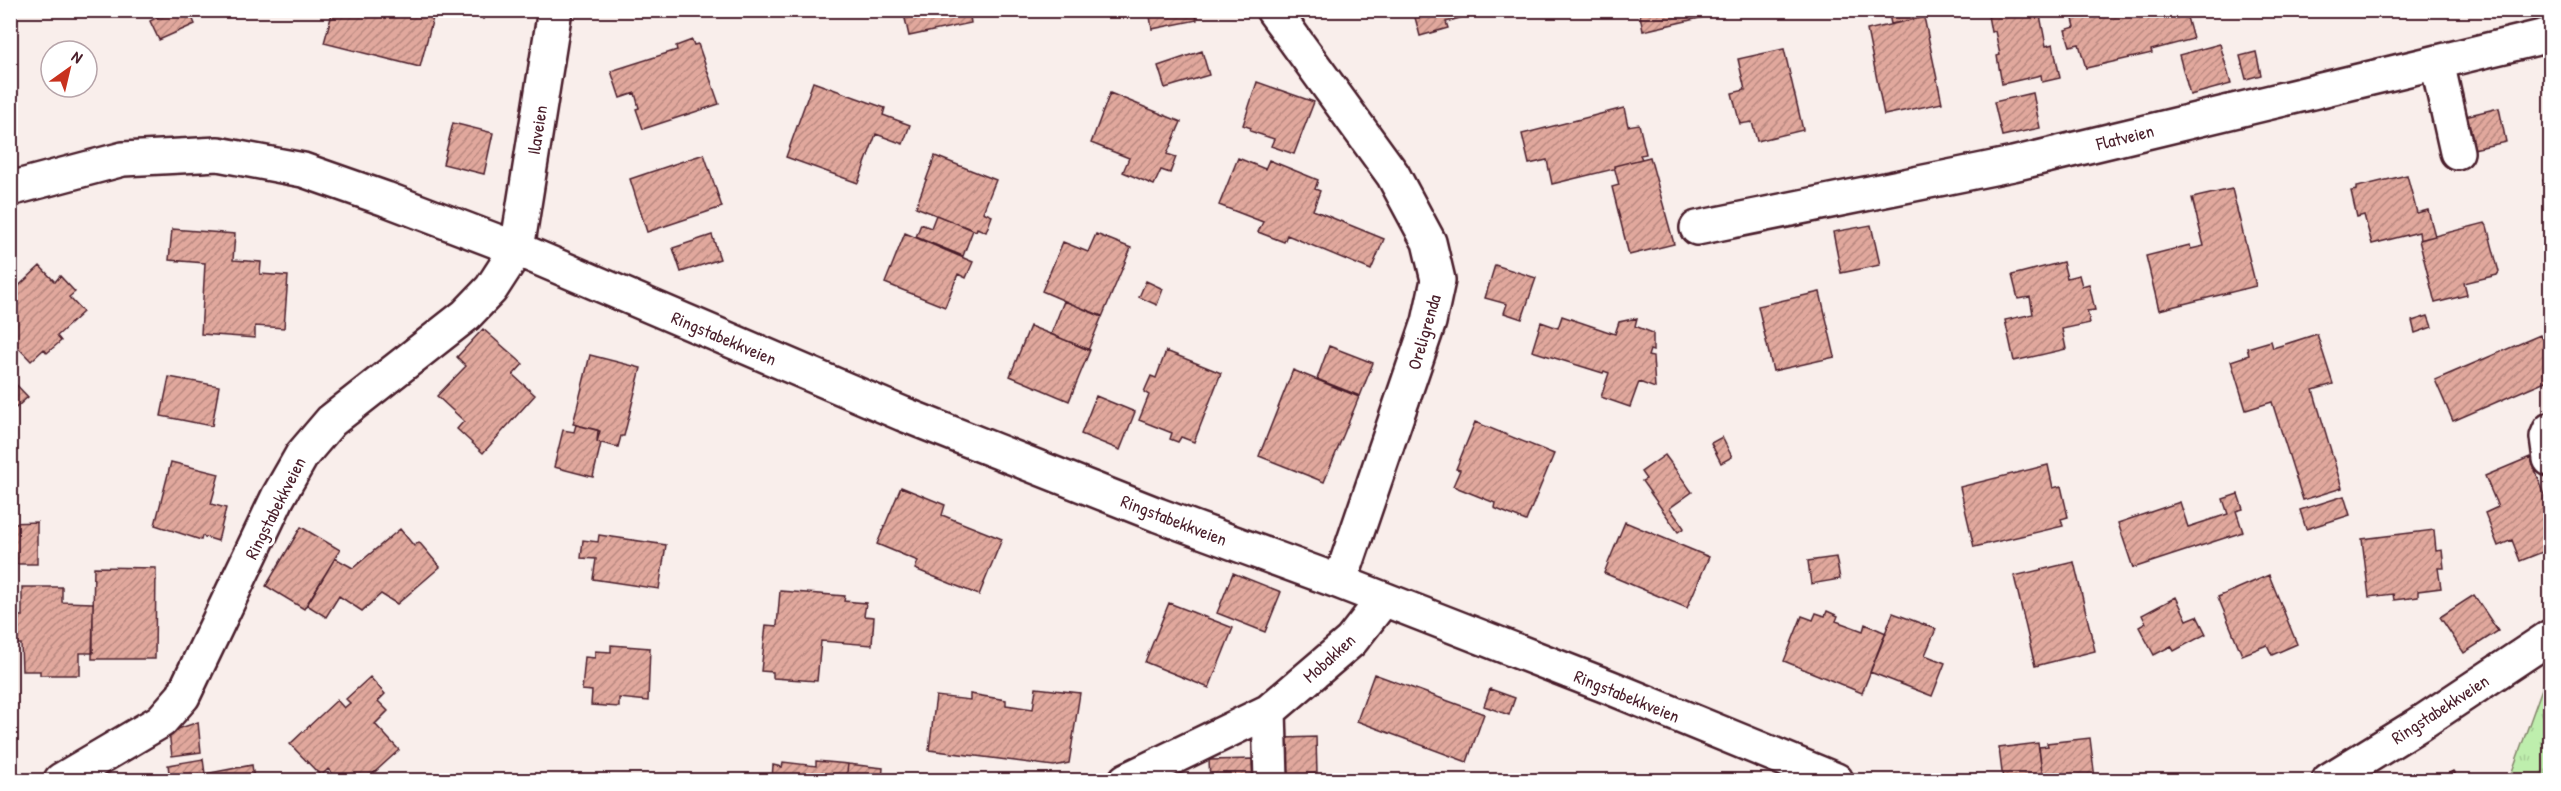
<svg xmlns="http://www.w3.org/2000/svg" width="2561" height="791" viewBox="0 0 2561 791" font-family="'Patrick Hand',sans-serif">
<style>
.grass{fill:url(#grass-tufts);stroke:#84866c;stroke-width:1.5}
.building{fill:url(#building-hatch);stroke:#4a1f2b;stroke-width:1.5}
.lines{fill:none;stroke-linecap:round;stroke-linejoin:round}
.minor-casing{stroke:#4a1f2b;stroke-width:38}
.minor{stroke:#fff;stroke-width:33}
.labels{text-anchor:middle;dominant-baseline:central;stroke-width:6;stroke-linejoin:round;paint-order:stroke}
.street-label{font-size:18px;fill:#4a1f2b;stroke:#fff}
</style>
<defs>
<pattern id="grass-tufts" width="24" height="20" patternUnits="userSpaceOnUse" patternTransform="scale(1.5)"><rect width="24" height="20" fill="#beeead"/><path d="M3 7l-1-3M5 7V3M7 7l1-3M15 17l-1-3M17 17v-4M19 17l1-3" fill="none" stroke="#a5cc95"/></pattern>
<pattern id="building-hatch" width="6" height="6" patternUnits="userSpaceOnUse" patternTransform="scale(1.5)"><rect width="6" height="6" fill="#e1a89d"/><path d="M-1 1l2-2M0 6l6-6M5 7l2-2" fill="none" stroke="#b88880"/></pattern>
</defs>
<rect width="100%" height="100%" fill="#f9eeeb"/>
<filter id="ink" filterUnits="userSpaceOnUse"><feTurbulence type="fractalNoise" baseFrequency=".0167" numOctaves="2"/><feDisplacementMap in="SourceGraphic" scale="12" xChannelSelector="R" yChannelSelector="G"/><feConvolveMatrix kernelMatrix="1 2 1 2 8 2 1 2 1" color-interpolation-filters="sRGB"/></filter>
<g filter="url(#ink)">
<path class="grass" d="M2548 672H2550V780H2509Z"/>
<path class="building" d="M158 10H189L195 24 159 40 150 21 160 16Z
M333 10H435L420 67 324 43Z
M476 10H492L483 19Z
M903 10H969L971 23 909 36Z
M1149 10H1195L1197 20 1152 29Z
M1413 10H1487L1446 22 1448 28 1420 36Z
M1639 10H1734L1643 31Z
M1888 10H1920L1921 18 1891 24Z
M1987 10H2039L2046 46 2053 44 2060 78 2042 82 2041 75 2002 84 1997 56 2000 55 1995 31 1991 32Z
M2106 10H2185L2193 39 2151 50 2152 53 2086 68 2079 44 2070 46 2065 30 2075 27 2073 19Z
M1924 17 1942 103 1884 115 1867 30Z
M692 40 694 45 698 44 719 104 643 129 636 109 639 108 635 93 620 98 611 71 677 50 676 46Z
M2220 44 2231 84 2190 95 2179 55Z
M1784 49 1803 130 1757 141 1752 122 1740 124 1732 93 1745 90 1738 59Z
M1202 51 1209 75 1165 88 1158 66Z
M2256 52 2261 75 2246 79 2240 56Z
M813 82 885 108 883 115 910 125 903 144 876 134 858 183 786 157Z
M1257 82 1314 102 1294 154 1271 146 1274 139 1250 131 1251 128 1243 125Z
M1110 93 1181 122 1167 154 1176 157 1170 173 1161 170 1154 185 1123 172 1129 158 1091 143Z
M2033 93 2040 128 2002 136 1994 102Z
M1624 108 1628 126 1639 124 1646 154 1640 155 1642 159 1614 166V169L1552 184 1547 160 1529 164 1522 134Z
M2499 108 2506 142 2473 149 2465 116Z
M453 123 493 133 484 174 443 164Z
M704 154 722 207 647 232 630 179Z
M935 156 996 180 983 212 992 216 986 232 977 228 976 231 916 207Z
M1650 157 1674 244 1629 255 1612 187 1619 185 1614 166Z
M1238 158 1265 169 1269 160 1318 180 1315 189 1320 191 1313 210 1384 239 1371 270 1287 235 1284 242 1258 232 1263 222 1219 205Z
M2407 175 2417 213 2428 210 2435 236 2420 240 2419 232 2372 244 2364 215 2357 217 2351 191 2357 190V187Z
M2550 177V206L2543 180Z
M2232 189 2256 286 2159 310 2146 256 2190 245 2191 249 2204 246 2192 198Z
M936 215 973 230 963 256 916 237 921 224 931 228Z
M2485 223 2487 226 2499 272 2497 275 2464 283 2467 295 2435 303 2419 240Z
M1871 225 1880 265 1841 273 1833 232Z
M172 229 235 234 233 260 261 262 260 274 288 276 284 328 255 326V338L201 334 205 263 169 260Z
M905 233 973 262 966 278 958 274 945 307 885 283Z
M1096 234 1131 248 1102 317 1042 291 1063 242 1088 252Z
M712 235 720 259 681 272 673 248Z
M2063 262 2067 278 2079 275 2082 286 2089 284 2095 310 2087 311 2090 323 2062 329 2066 349 2014 361 2005 320 2033 314 2030 297 2018 299 2012 275Z
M1495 265 1536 278 1522 319 1504 313 1507 304 1485 298Z
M40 266 55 282 60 276 75 292 69 297 83 312 57 336 61 341 47 353 44 349 31 361 10 339V294Z
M1146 281 1163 289 1157 305 1139 297Z
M1820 292 1835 357 1773 371 1758 306Z
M1064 301 1102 316 1088 350 1051 334Z
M1562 316 1615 334 1619 322 1637 318 1635 326 1653 333V351L1650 350 1648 356 1653 357 1655 388 1639 382 1630 407 1601 397 1609 373 1604 371 1603 373 1532 351 1541 322 1558 328Z
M2428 316 2432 327 2415 333 2412 321Z
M1030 326 1090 350 1069 401 1010 376Z
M483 329 523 364 513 375 535 395 483 453 457 429 464 421 437 396 466 366 457 357Z
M2550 333V379L2453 421 2435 380 2540 335 2541 338Z
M2317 334 2333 384 2313 390 2342 488 2303 500 2272 402 2246 410 2231 361 2249 355 2247 348 2271 341 2273 348Z
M1329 346 1373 363 1360 396 1317 379Z
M1166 351 1221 373 1194 442 1181 437 1178 442 1170 439 1172 433 1139 420 1149 395 1144 392 1151 376 1156 378Z
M590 355 641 368 624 436H621L618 447 597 442 598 430 573 424Z
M1293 370 1359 397 1324 482 1259 456Z
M169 377 219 386 212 426 161 416Z
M10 378 28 397 10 413Z
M1096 396 1135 412 1120 450 1081 434Z
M1475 422 1554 454 1526 521 1494 508 1495 503 1453 486 1460 470 1456 469Z
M576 425 600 431 597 442 601 443 593 477 554 467 563 430 574 432Z
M1722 437 1732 457 1721 463 1711 443Z
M1665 455 1692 492 1670 508 1684 528 1678 532 1642 481 1646 479 1641 472Z
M2530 457 2550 508V549L2520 561 2512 540 2498 546 2485 513 2498 507 2485 476Z
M171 462 219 474 211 504 226 508 218 541 202 536 201 540 155 525Z
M2048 465 2053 488 2061 486 2068 517 2061 519 2063 526 1974 547 1960 487Z
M901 487 945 505 942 515 1002 539 979 595 915 569 918 561 877 544Z
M2238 494 2243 509 2236 511 2243 532 2133 568 2118 523 2180 502 2188 527 2228 514 2223 499Z
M2344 496 2350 515 2306 529 2300 510Z
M37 522V564H10V523Z
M1625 522 1709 557 1687 608 1604 573Z
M301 527 340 550 304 609 266 586Z
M400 529 414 546 419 542 440 567 397 604 381 594 362 611 339 596 326 617 307 605 335 558 353 568Z
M2434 530 2436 551 2442 550 2444 568H2438L2441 588 2418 591V597L2394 600 2393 594 2369 597 2362 539Z
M599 535 666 545 659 589 593 579 596 559 581 558 583 540 598 542Z
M1836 557 1840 579 1811 584 1808 561Z
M2074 562 2095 651 2035 666 2014 576Z
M94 567 156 568 155 659H92Z
M1233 573 1281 592 1265 632 1217 613Z
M2269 575 2297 644 2272 655 2267 645 2242 655 2218 597Z
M22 587H62V602L93 603V653H80V675H40V671H22L21 644H10V616H22Z
M780 591 845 596 844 601 866 603 864 616 874 617 872 645 821 641 817 681 773 678V672L761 671 766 625 777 626Z
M2474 595 2498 631 2464 653 2440 617Z
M2176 597 2187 620 2197 616 2206 634 2174 651 2171 646 2154 655 2139 627 2146 623 2142 615Z
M1169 603 1233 628 1209 688 1145 662Z
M1827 611 1838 616 1836 621 1863 631 1865 624 1886 633 1862 693 1784 661 1802 616 1813 620 1816 613 1825 616Z
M1893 613 1936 629 1925 655 1945 663 1932 696 1870 672Z
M611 645 650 648 648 701 619 698V707L591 705 592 691 582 690 585 657 595 658V651L611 652Z
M1374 674 1484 714 1467 762 1357 721Z
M370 677 385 694 378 701 388 711 375 724 399 750 366 780H339L328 769 321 776 290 744 337 700 344 708 350 703 346 699Z
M1036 688 1080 693 1069 763 1054 766 929 750 936 696 970 700V694L1006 700V705L1033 709Z
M1490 689 1515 698 1509 715 1484 706Z
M198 722 201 752 172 756 169 732Z
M1316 737 1317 774 1284 775 1283 738Z
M2090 738 2095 779 2043 780 2039 747 2048 746 2047 743Z
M2038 743 2043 780H2003L1999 748Z
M203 759 205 774 252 765 254 780H163L170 779 168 765Z
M1252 759 1253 780H1210L1209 760Z
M816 761 848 764 846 780H772L773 765 782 767 783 762 816 766Z
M848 764 883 768 882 780H846Z
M2453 771 2459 780H2436Z"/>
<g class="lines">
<g class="minor-casing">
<path id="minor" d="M1273 10 1393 175 1429 242 1438 280 1429 322 1340 582
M2437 62 2457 152
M10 189 123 159 218 154 303 170 386 199 517 249 903 414 1158 515 1340 582 1609 687 1836 780
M1697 228 2013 164 2550 35
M2550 430 2547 437 2550 459
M1269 711 1271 780
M61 780 161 721 183 696 278 497 302 455 331 421 466 315 491 289 517 249 555 10
M1126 780 1269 711 1351 641 1383 600
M2329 780 2418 725 2550 637"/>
</g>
<use href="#minor" class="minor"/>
</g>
</g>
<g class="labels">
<g class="street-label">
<text transform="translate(537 130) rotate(-81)">Ilaveien</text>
<text transform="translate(2125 137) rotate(-14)">Flatveien</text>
<text transform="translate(1424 332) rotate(-74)">Oreligrenda</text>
<text transform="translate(724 338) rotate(23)">Ringstabekkveien</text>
<text transform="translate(275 508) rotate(-63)">Ringstabekkveien</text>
<text transform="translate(1174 520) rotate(21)">Ringstabekkveien</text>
<text transform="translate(1329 658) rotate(-42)">Mobakken</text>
<text transform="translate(1627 696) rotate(22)">Ringstabekkveien</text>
<text transform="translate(2440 709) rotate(-33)">Ringstabekkveien</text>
</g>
</g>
<rect width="2561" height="791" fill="none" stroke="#fff" stroke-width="36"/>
<rect x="18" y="18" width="2525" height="755" fill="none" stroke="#4a1f2b" stroke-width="2" filter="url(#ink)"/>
<g transform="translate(69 69) rotate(34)"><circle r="28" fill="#ffffff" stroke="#b7a5aa" stroke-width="1.5"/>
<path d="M0-4.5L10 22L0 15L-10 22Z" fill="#c8321e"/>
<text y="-9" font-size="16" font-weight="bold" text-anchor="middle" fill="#4a1f2b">N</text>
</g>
</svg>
